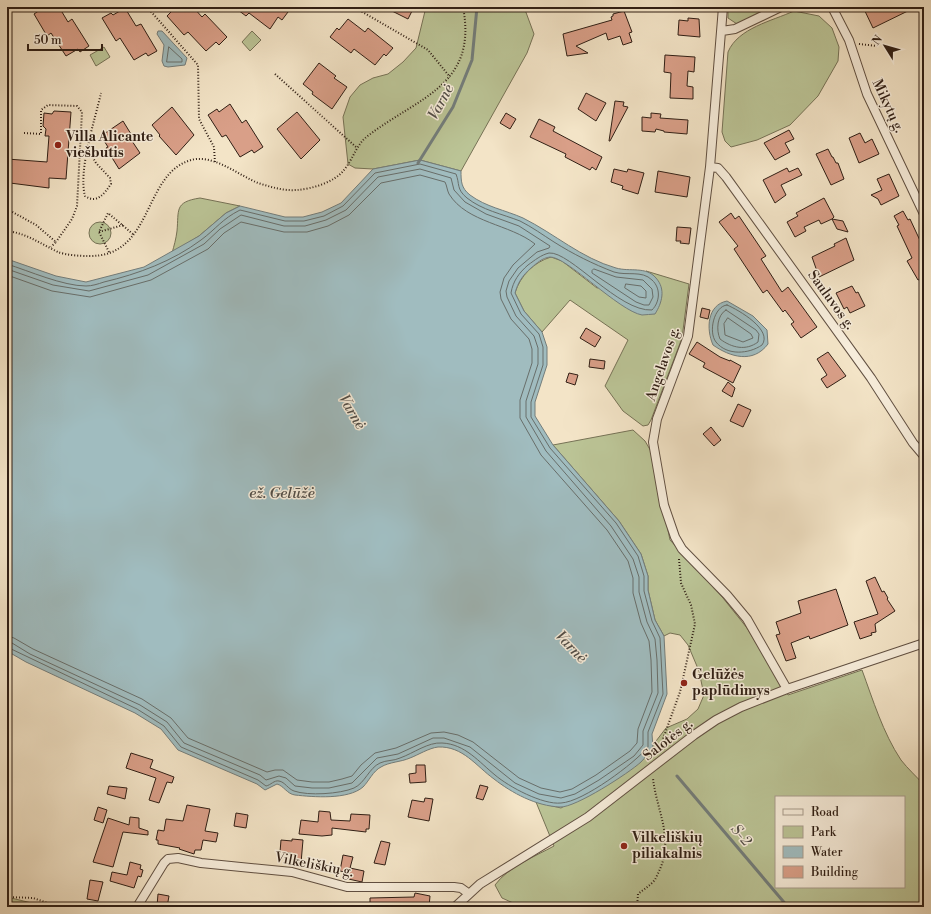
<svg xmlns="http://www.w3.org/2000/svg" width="931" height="914" viewBox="0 0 931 914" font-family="'Libre Bodoni',serif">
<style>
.green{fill:#bbc496;stroke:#767256;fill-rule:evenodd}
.water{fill:#a0bcbf;stroke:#737d7b}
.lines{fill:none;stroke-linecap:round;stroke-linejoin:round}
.shore{stroke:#686e6a;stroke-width:1}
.stream{stroke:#737d7b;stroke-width:3}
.building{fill:#d99f88;stroke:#301f15}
.street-casing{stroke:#615042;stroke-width:10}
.path{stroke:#301f15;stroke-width:2;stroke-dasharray:1 2;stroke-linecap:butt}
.street{stroke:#f7eddb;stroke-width:8}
.poi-dot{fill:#8f2418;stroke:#f7eddb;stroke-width:1.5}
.labels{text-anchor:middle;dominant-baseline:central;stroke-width:3;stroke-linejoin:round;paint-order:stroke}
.street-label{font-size:14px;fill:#301f15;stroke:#f7eddb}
.poi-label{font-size:14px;font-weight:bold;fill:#301f15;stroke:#f7eddb;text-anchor:start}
.water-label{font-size:15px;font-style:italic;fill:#524e48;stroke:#f7eddb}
</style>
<rect width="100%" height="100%" fill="#f3e4c7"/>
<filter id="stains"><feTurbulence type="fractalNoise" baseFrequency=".005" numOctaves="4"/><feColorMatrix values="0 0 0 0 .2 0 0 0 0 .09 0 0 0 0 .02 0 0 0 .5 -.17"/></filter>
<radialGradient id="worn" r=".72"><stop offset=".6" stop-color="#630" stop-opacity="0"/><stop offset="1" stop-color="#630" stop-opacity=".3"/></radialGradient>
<path class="green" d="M426 7H524L534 34 527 53 461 171 420 160 373 169 355 168 348 164 343 117 350 97 360 85 373 78 388 74 403 62 416 48Z
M728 7H772L737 24 728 18Z
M794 11 819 16 832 28 839 47 838 61 818 96 790 125 757 140 731 147 725 141 722 132 728 52C738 28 772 21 794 11Z
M252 31 261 40 250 51 242 42Z
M104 47 110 57 96 66 90 55Z
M200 198 240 206 226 213 199 236 172 253C174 246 176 239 177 231 179 210 174 202 200 198Z
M89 233a11 11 0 1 1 22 0a11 11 0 1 1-22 0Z
M551 257 562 261 597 288 656 278 646 271 689 284 682 338 651 420 648 425 643 426 623 411 605 386 628 340 570 300 542 332 524 311 515 293C520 276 534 262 551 257Z
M633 430 645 441 652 453 670 540 723 598 747 628 788 695 862 670C873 700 883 733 901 760 908 769 917 777 924 785V907H522L502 898 495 885C508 867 534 857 554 846L536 802 561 808 640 762 666 728 687 719 698 709 704 695 699 671 688 645 680 635 670 633 664 636 655 620 648 590V576L641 554 619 521 553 445ZM776 797H904V887H776Z
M7 897 48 907H7Z"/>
<path class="water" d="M158 31H162L187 58 185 65 168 67 164 66 162 61 164 45 157 34Z
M420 160 461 171C461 181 461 188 470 195 486 207 505 210 523 218 555 234 581 258 616 268 630 272 646 266 656 278 666 289 662 303 655 314 651 314 646 315 642 315 619 311 566 256 550 257 542 258 537 263 531 268 523 275 518 282 515 293L524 311 542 332 547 347V365L535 402V416L553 445 619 521 641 554 648 576V590L655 620 664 636 667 694 652 734 653 748C649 752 645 758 641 762 629 773 575 808 560 807 536 806 512 793 494 779 476 766 463 746 438 747 429 748 418 755 410 758 401 762 389 762 381 767 373 771 369 781 363 787 348 800 313 797 295 795 287 794 284 786 277 784L265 790 257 784 178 750 161 729 135 713 26 662 7 651V259L56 276 86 282 144 267 199 236 226 213 240 206 285 217H303L322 212 341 203 373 169Z
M727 301 753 316 767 330 768 344C753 364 730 357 713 345 706 329 707 305 727 301Z"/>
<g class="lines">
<path class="shore" d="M169 47 182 59V62H167Z
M7 264C29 271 63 286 86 286 92 286 98 284 104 282 138 274 173 261 201 240 216 229 222 219 240 210L285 221H304L324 216 343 206 375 173 420 164 456 174C460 184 456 189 467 198 482 210 502 214 520 221 532 227 543 235 554 242 573 254 593 264 614 272 627 276 642 270 652 280 661 288 660 302 652 310 619 312 570 251 549 253 541 255 535 260 528 265 519 273 513 281 511 293L521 314 539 334 543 347V365L531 402V417L550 448 616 523 638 556 644 576V591L652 621 660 638 663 694 648 732V747C635 763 583 802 561 803 543 805 509 787 495 775 479 762 465 744 442 743 428 742 414 753 400 758 394 761 386 760 380 763 369 768 365 783 354 788 340 794 308 796 294 791 288 789 285 782 279 781 274 780 271 785 266 786L258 780 181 747 164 726 137 709 7 647
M7 269 53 285 89 291 148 275 204 244 220 229 241 215 284 226H305L326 220 346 210 378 177 420 169 451 178 454 190 465 202 486 214 519 226 550 246 549 248 537 252 518 268 509 281 506 291 507 297 516 316 534 336 538 348V364L526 401V417L546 451 611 526 633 559 639 577V592L647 622 655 639 657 660 658 693 643 731V745L634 756 599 780 575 794 561 798 539 794 515 783 470 747 444 738H433L398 754 377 758 352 783 329 788H312L295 786 286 778 279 776 266 780 260 775 184 743 167 722 140 705 30 654 12 643 7 642
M594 269 616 277 643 280 652 289 653 297 649 305H644L636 302 592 273V271Z
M7 275 52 291 90 297 151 280 208 249 224 233 241 222 284 232H307L328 226 349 215 381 183 420 175 445 182C447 186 447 190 449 194 467 223 510 224 535 244L513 265 504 278 500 292 501 299 511 319 529 339 532 349V363L520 400V418L541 455 607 530 628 561 633 578V593L641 623 649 641 651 660 652 692 638 729 637 743 630 751 596 775 572 789 560 792 541 788 519 778 473 742 458 735 444 732 431 733 396 748 375 753 361 765 352 776 342 779 329 782H312L297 780 283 770H275L267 772 188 738 171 718 142 699 33 649 14 638 7 636
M626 284 641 286 646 291V298L639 297 625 288Z
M727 305C739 310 773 330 762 345 749 354 727 356 716 342 708 332 714 306 727 305Z
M726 310 756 330 759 334 758 342C746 351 732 348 720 339 716 330 717 315 726 310Z
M728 318 751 334 753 338 743 342 725 335 724 324Z"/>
<path class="stream" d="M418 163 453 107 472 60 477 7
M677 776 788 907"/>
</g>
<path class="building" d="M50 7H59L68 22 72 19 89 46 80 52 78 49 66 56 51 33 47 36 34 14 43 8 44 10Z
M181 7H193L202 17 205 14 227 37 219 45 216 42 206 51 188 32 184 35 167 16 175 8 177 11Z
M234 7H282L288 12 282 20 278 17 270 29 249 13 246 16Z
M384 7H414L408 19Z
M863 7H916L873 28Z
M125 8 136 26 141 24 157 51 148 56 146 53 134 60 120 38 116 41 102 18 111 13 113 15Z
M624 11 632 32 629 33 632 42 623 45 620 36 608 40 606 33 576 46 588 53 567 56 563 34 612 20 611 17 613 16V14Z
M688 18 699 19 700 37 678 35 679 20 688 21Z
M348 19 365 32 368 28 393 48 386 56 384 54 375 65 354 49 351 53 330 37 337 28 339 30Z
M665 55 695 57 694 72 688 71 687 86 693 87V99L670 98 671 73 664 72Z
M319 63 336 76 334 78 347 87 332 109 312 94 313 92 303 84Z
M586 93 606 103 596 121 578 109Z
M615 101 624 102 623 106 628 107 610 141H609Z
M230 104 242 123 246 120 263 147 254 153 252 150 240 157 226 135 222 137 208 115 217 109 219 112Z
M172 107 194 135 176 155 159 136 160 135 152 125Z
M54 111 71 112 66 179 49 178V188L10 183V178H7V159L47 162 49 136H45L46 129 43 126 44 113 52 114Z
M297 112 320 140 301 159 277 129Z
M506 113 516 119 510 129 500 123Z
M651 113 661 114 660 118 688 120 687 134 664 132V131L656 129 655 132 642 131V117L651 118Z
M539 119 555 127 553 131 602 157 596 170 592 167 590 170 565 157 566 154 530 137Z
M123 121 134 139 132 141 140 153 119 169 106 148 108 147 101 136Z
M789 130 794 139 785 143 790 152 775 160 764 143Z
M860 133 865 143 872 139 879 154 859 163 849 138Z
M828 149 832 157H833L836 163H838L844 179 831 185 816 154Z
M787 168 789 172 798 168 802 175 781 185 786 195 775 203 763 180Z
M614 169 627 172 628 169 644 173 638 194 622 189 623 186 611 182Z
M658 171 690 177 687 197 655 192Z
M889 174 899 196 881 205 878 199 871 195 882 190 877 179Z
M824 198 834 217 832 219 843 221 848 232 837 229 832 219 821 224 819 220 804 227 806 231 795 237 787 222 798 216 796 213Z
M903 211 908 220 910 219 924 249V278L918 280 907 261 912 258 897 226 899 225 894 216Z
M731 213 735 219 739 216 766 256 761 259 782 292 788 287 817 327 801 338 791 324 794 322 785 310 783 312 767 290 763 293 734 249 738 246 719 222Z
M677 227 691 228 689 244 680 243 681 241H676Z
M846 238 854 260 819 277 812 257 835 246 834 244Z
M852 286 856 293 858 292 865 306 850 313 847 307 844 309 836 293Z
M702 308 710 310 708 319 700 317Z
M586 328 601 337 595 347 580 338Z
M697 342 720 357 730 361V360L741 366 733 383 703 367 705 363 689 354Z
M828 352 846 376 827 388 821 379 827 375 817 359Z
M590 359 605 361 604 369 589 367Z
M569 373 578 375 575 385 566 382Z
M728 382 735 388 732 397 722 391Z
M738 404 751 410 743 427 730 421Z
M711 427 721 440 714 446 703 434Z
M875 577 882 592 884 591 888 598 887 599 895 611 875 624 876 632 871 633 872 635 860 639 854 622 878 614 866 581Z
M836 589 848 625 810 639 809 636 791 643 796 658 786 661 776 635 780 634 776 622 801 613 798 601Z
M131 753 153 760 150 768 174 777 172 783 167 782 159 803 149 800 156 778 126 768Z
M416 765H425L426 782 410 783 409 774 416 773Z
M480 785 488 787 483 800 476 798Z
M109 786 127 788 125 799 107 794Z
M425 798 433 799 429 821 408 817 412 800 424 802Z
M187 805 210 809 205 831 218 833 216 842 203 840 201 850H195L194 854 179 849 180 848 158 844V840H156L158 830 164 831 166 819 183 821Z
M98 807 107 810 103 823 94 820Z
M319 811 330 812 331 820 350 821 351 814 370 815 369 829H366V832L332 828V835L322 836 299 834 301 820 318 822Z
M236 813 248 815 246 828 234 826Z
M130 817 139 818V828L148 831V835L123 832 113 867 93 862 108 818 129 825Z
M292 839 303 840 301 863 290 862 291 853 280 852 281 840 292 841Z
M381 841 390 843 385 865 374 863Z
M343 855 353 857 350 868 364 871 362 882 344 878 345 872 340 871Z
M130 862 141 865 140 869 143 870 141 877 138 876 134 888 110 881 112 872 127 875Z
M90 880 103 882 98 901 87 899Z
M415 893 430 896 429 907H370V898L414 897Z
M158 894 169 896 167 907 157 906Z"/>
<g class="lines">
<g class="street-casing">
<path id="street" d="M723 7 710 167 688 336 657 419 653 442 664 505 675 537 682 549 727 595 747 619 787 689
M832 7 849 40 867 94 924 214
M722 31 735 29 781 7
M710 167 718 168 726 177 871 378 913 443 924 456
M137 907 164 863 168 859 178 858 201 863 292 872 347 887H454L461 888 468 893
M455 907 480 884 588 817 694 735 716 720 741 707 787 689 924 643"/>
</g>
<path class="path" d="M147 7 198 65 199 119 214 147 215 163
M354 7 428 50 450 77
M859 44 877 46
M275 74 356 147
M24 133 41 134V110L48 105 77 106 82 112 77 206 72 219 56 242
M88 149 96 163 110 178 111 184C104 194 97 204 85 196 78 170 95 120 101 93
M7 209 36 225 56 242 51 247
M7 231C26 233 41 244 58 252 65 255 80 256 88 256 154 258 142 174 191 160 214 154 238 175 258 183 271 187 283 191 297 190 312 189 335 182 344 170 354 158 356 144 369 135 419 97 478 85 463 7
M99 232 123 225
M109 252 99 232 108 213 134 235
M659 750 680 692 695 624 691 605 681 583 679 559
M7 897 33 898 60 907
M637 907 638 894C643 890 648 887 653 882 656 879 658 873 660 869 674 837 656 809 653 778"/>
<use href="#street" class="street"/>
</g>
<g class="poi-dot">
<circle cx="58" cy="145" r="4"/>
<circle cx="684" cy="683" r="4"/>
<circle cx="624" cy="846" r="4"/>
</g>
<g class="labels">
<g class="street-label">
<text transform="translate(888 106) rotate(65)">Mikytų g.</text>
<text transform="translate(831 300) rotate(54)">Sauluvos g.</text>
<text transform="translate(663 364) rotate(-71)">Angelavos g.</text>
<text transform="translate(668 740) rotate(-38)">Salotės g.</text>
<text transform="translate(314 865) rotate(11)">Vilkeliškių g.</text>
</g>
<g class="poi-label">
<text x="66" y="137">Villa Alicante<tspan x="66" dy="16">viešbutis</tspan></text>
<text x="692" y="675">Gelūžės<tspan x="692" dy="16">paplūdimys</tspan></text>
<text x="632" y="838">Vilkeliškių<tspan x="632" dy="16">piliakalnis</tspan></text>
</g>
<g class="water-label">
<text transform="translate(441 102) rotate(-62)">Varnė</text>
<text transform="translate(352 412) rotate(59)">Varnė</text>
<text x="282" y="493">ež. Gelūžė</text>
<text transform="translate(571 647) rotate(46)">Varnė</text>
<text transform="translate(741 835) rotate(50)">S-2</text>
</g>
</g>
<rect width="931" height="914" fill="none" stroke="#f3e4c7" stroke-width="24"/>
<rect x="8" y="8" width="915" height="898" fill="none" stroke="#301f15" stroke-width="2"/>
<rect x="12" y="12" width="907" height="890" fill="none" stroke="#301f15"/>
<rect x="775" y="796" width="130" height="92" fill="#f7eddb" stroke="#a79b8c"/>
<rect x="783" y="809" width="20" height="6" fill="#f7eddb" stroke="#a79b8c"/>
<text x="811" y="816" font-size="12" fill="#301f15">Road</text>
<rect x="783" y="826" width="20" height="12" fill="#bbc496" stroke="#a79b8c"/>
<text x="811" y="836" font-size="12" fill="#301f15">Park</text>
<rect x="783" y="846" width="20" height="12" fill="#a0bcbf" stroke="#a79b8c"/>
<text x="811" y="856" font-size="12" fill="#301f15">Water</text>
<rect x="783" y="866" width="20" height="12" fill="#d99f88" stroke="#a79b8c"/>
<text x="811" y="876" font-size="12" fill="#301f15">Building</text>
<g transform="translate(885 46) rotate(307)" stroke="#f7eddb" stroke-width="3" paint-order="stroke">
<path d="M0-3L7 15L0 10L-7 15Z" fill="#301f15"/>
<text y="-6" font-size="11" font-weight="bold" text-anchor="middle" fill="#301f15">N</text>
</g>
<path d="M28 44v6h74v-6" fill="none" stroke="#301f15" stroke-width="2"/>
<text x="34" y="44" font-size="12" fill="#301f15" stroke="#f7eddb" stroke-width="3" paint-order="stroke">50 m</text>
<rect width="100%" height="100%" filter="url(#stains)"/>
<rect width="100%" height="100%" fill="url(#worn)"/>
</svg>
